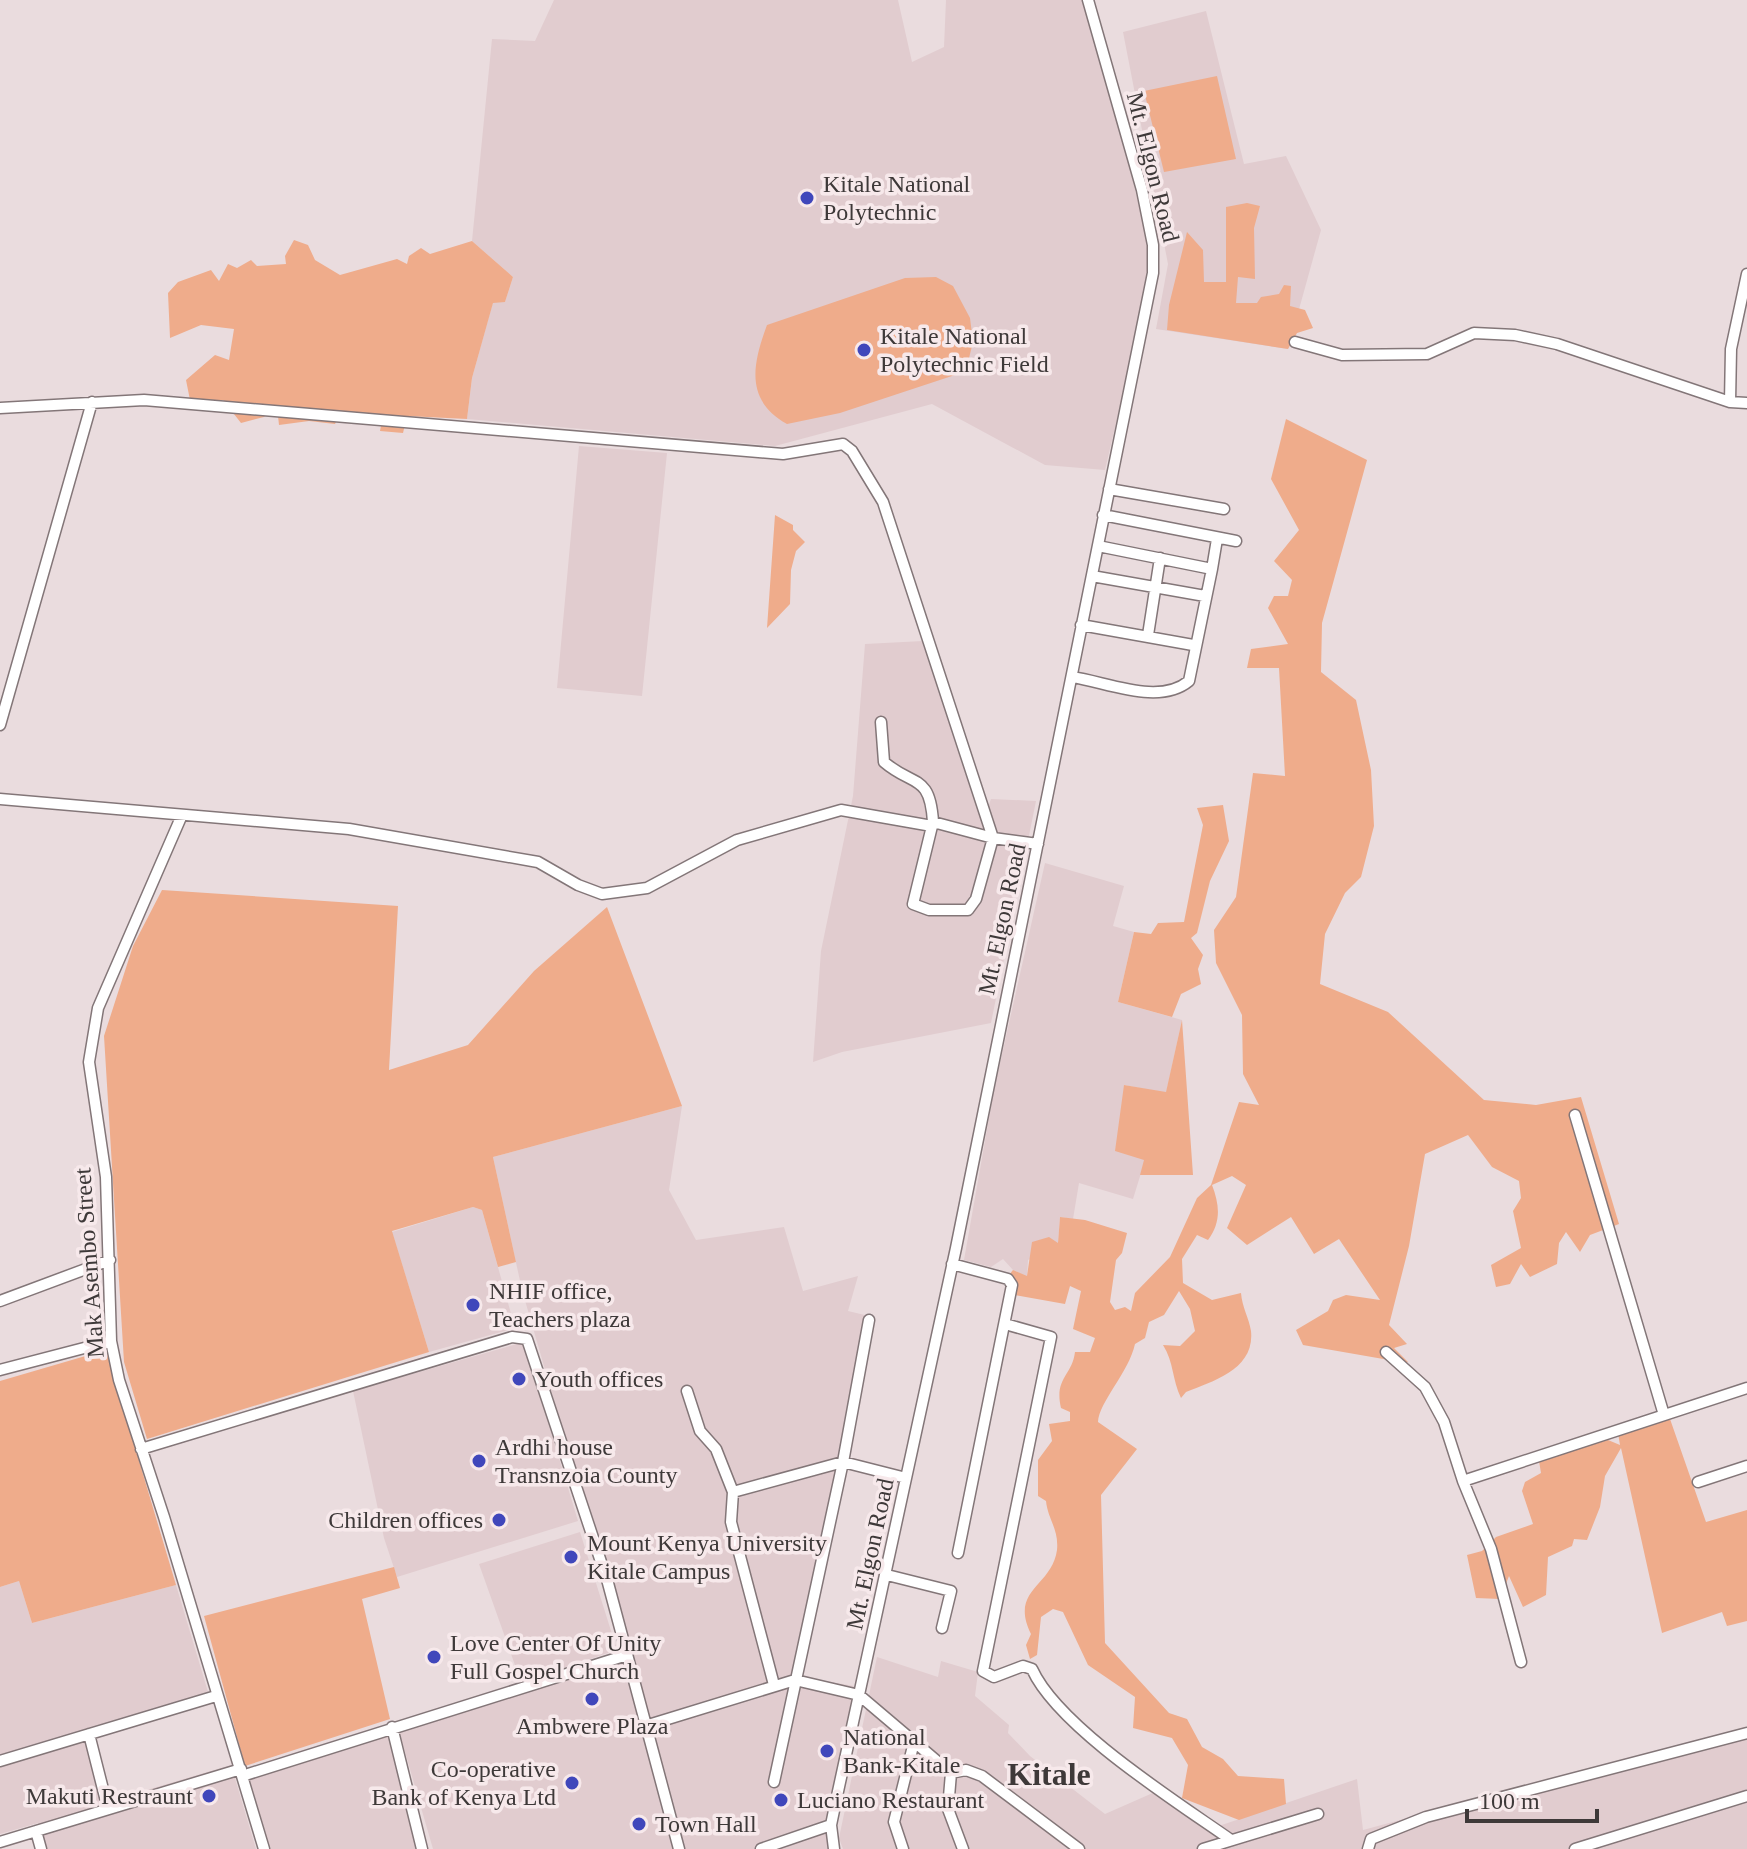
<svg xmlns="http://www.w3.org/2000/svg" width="1747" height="1849" viewBox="0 0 1747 1849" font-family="Georgia,serif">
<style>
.built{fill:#e1cccf}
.green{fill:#efac8b}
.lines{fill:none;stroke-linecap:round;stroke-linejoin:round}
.minor-casing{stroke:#837678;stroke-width:13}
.minor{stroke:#fff;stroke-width:10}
.poi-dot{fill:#4047bb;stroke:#f7e9eb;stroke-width:3}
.labels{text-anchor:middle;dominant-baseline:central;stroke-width:7;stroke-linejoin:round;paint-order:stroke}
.street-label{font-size:24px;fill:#3e3939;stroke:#f7e9eb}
.poi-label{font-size:24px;fill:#3e3939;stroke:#f7e9eb;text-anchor:start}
.district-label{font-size:32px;font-weight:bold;fill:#3e3939;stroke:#f7e9eb}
</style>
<rect width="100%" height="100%" fill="#eadcde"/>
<path class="built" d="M554 0H898L912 62 944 47 946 0H1082L1127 155 1150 254 1138 329 1105 470 1045 465 932 404 775 446 467 419 472 378 493 302H505L513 277 472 241 492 39 535 41Z
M1206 11 1244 164 1286 156 1321 230 1288 349 1156 329 1168 264 1123 32Z
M579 446 667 453 642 696 557 688Z
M923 641 983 822 991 799 1036 801 991 1023 842 1052 813 1062 821 951 853 796 865 644Z
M1045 863 1124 886 1113 926 1134 932 1118 1002 1182 1020 1166 1093 1124 1085 1145 1160 1133 1199 1079 1183 1073 1219 1060 1217 1058 1244 1028 1260 1027 1277 1013 1270 1003 1259 991 1267 964 1260 994 1090Z
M682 1106 669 1190 696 1240 784 1227 803 1291 858 1276 848 1311 873 1317 802 1677 854 1686 828 1820 830 1849H684L650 1728 777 1690 798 1677 776 1679 650 1720 611 1575 572 1463 522 1290 493 1157Z
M473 1207 482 1210 515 1328 429 1352 392 1232Z
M524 1342 578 1521 397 1577 384 1538 353 1391Z
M580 1532 617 1650 521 1682 479 1564Z
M19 1581 32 1623 176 1585 208 1692 0 1755V1587Z
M877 1657 938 1677 941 1661 978 1672 975 1696 1009 1725 1008 1733 1030 1756 1105 1814 1155 1792 1207 1830 1357 1779 1363 1830 1747 1727V1849H843L839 1838Z
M616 1663 624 1664 673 1849H433L399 1731Z
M389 1735 419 1849H269L247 1779Z
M87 1741 103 1803 231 1765 256 1849H46L38 1823 0 1834V1764Z"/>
<path class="green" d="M1217 76 1236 159 1164 172 1144 91Z
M1247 203 1260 206 1254 228 1255 279 1238 277 1236 303H1257L1261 297 1279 294 1284 285 1291 286 1290 306 1305 310 1313 328 1297 333 1288 349 1167 330 1169 305 1187 232 1203 250 1204 282H1226V207Z
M294 240 308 245 315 260 340 275 397 259 407 264 409 256 421 248 430 254 472 241 513 277 505 302 493 303 472 378 467 419 407 416 403 433 380 431 383 415 341 411 335 424 309 421 279 425 277 407 264 417 241 423 223 400 192 410 186 380 215 355 229 360 234 329 201 325 170 338 168 293 178 282 211 270 219 281 228 264 237 268 251 260 257 266 286 264 285 256Z
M936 277 953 286 970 318 973 342 969 358 955 375 840 413 787 424C744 400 753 363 767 325L905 278Z
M1286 419 1367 460 1322 623 1321 672 1356 700 1371 770 1374 826 1361 877 1345 893 1325 934 1320 984 1388 1012 1484 1100 1536 1105 1581 1097 1619 1224 1590 1235 1580 1252 1566 1232 1559 1243 1557 1264 1530 1277 1521 1264 1510 1284 1496 1287 1491 1265 1521 1248 1513 1211 1521 1198 1519 1181 1492 1167 1468 1135 1425 1154 1409 1246 1389 1325 1407 1344 1394 1348 1408 1362 1396 1368 1389 1360 1303 1345 1296 1330 1328 1311 1333 1300 1346 1295 1380 1300 1339 1239 1314 1254 1291 1217 1247 1245 1227 1228 1246 1185 1232 1176 1212 1185C1220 1206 1221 1222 1208 1240L1197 1235 1182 1259 1183 1283 1212 1300 1241 1293C1242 1307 1249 1318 1251 1331 1255 1369 1214 1381 1186 1392L1181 1398C1172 1380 1174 1362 1163 1345L1180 1346 1195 1331 1190 1309 1179 1291 1164 1315 1149 1322 1145 1338 1135 1344C1129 1372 1099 1402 1098 1422L1137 1449 1101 1495 1105 1643 1169 1713 1187 1719 1202 1747 1223 1759 1238 1776 1284 1779 1286 1804 1239 1820 1182 1798 1188 1765 1172 1738 1133 1728 1135 1697 1088 1665 1063 1612 1053 1609 1041 1617 1037 1655 1030 1659 1026 1645 1031 1634C1009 1589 1052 1587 1057 1550 1059 1529 1048 1520 1046 1501L1038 1496V1460L1052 1441 1049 1424 1070 1421V1412L1061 1408C1054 1378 1072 1376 1075 1352H1090L1095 1338 1073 1329 1081 1291 1070 1286 1065 1304 1015 1295 1016 1280 1009 1275 1013 1270 1027 1276 1032 1242 1049 1237 1058 1243 1060 1217 1085 1220 1127 1233 1122 1253 1116 1260 1110 1302 1115 1310 1125 1307 1131 1311 1135 1293 1170 1257 1197 1198 1211 1185 1239 1102 1259 1105 1243 1074 1242 1015 1216 963 1214 930 1236 897 1253 773 1285 776 1279 668H1247L1251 649 1288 644 1268 608 1274 596H1288L1292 580 1274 561 1299 530 1271 479Z
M775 515 793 525V530L805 542 796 551 791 570 790 604 767 628Z
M1223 805 1229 841 1210 881 1197 933 1191 938 1203 955 1198 969 1201 984 1181 994 1172 1017 1118 1002 1134 932 1151 934 1158 923 1184 922 1203 825 1197 808Z
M162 890 398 906 389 1070 468 1045 534 971 607 907 682 1106 493 1157 516 1262 498 1267 482 1210 473 1207 392 1231 429 1352 147 1439 124 1362 104 1036 133 946Z
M1182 1020 1193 1175H1140L1144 1160 1115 1151 1124 1085 1166 1092Z
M106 1350 176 1585 32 1623 19 1581 0 1587V1381Z
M1670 1419 1706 1522 1747 1510V1621L1727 1626 1722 1612 1662 1633 1621 1448 1605 1476 1600 1507 1587 1540 1574 1539 1572 1546 1548 1557 1546 1595 1523 1607 1509 1576 1500 1599 1476 1598 1467 1555 1482 1551 1496 1537 1533 1524 1522 1491 1525 1482 1541 1473 1539 1461 1608 1440 1620 1445 1618 1433Z
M394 1567 400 1588 362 1599 390 1719 245 1766 204 1616Z"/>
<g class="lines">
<g class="minor-casing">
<path id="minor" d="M1295 342 1342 355 1427 354 1474 333 1515 335 1557 344 1730 402 1747 403
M1730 402 1731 349 1747 274
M0 408 144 400 783 454 843 444 852 451 883 502 993 838 976 899 968 910H929L913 904 933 822
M1109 489 1224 509
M1103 515 1236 541
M1212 569 1217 539
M1092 576 1205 596
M1081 625 1193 645
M1148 635 1160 558
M1072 677C1107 682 1159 706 1189 681L1212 569 1098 546
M881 722 884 762C913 787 930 773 933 822L993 838 1038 844
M0 725 92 402
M0 799 349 829 538 862 578 885 602 894 647 888 737 840 841 810 932 826
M182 815 98 1008 89 1062 106 1177 111 1341 119 1380 164 1517 264 1849
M1575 1115 1664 1415
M952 1264 1008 1279 1012 1285 958 1553
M0 1301 110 1260
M1005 1324 1051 1337 983 1671 994 1677 1023 1666 1032 1669C1058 1727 1177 1802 1231 1840
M1386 1352 1425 1387 1444 1422 1463 1481
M0 1370 111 1341
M687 1391 700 1431 716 1449 733 1492
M141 1449 512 1337 527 1339 608 1583 679 1849
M1698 1482 1747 1466
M887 1575 951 1591 942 1628
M1521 1662 1491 1549 1463 1481 1747 1388
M774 1685 731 1522 733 1492 843 1462 869 1320
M645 1726 795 1680 859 1695 951 1773
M392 1727 422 1849
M89 1734 108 1809
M0 1761 216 1696
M951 1773 966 1770 982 1776 1079 1849
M951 1773 948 1809 963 1849
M242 1776 627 1655
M774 1782 843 1462 906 1478
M36 1831 41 1849
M0 1842 241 1769
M761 1849 831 1825
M834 1849 831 1825 837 1796 956 1248 1153 273V245L1142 190 1088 0
M903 1849 894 1822 914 1742
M1203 1849 1318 1814
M1368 1849 1371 1839 1426 1817 1747 1733
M1575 1849 1747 1796"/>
</g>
<use href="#minor" class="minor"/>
</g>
<g class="poi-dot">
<circle cx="807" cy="198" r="8"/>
<circle cx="864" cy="350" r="8"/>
<circle cx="473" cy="1305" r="8"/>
<circle cx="519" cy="1379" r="8"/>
<circle cx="479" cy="1461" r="8"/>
<circle cx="499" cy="1520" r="8"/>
<circle cx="571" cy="1557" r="8"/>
<circle cx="434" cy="1657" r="8"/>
<circle cx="592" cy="1699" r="8"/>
<circle cx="827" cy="1751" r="8"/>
<circle cx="572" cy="1783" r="8"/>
<circle cx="209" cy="1796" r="8"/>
<circle cx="781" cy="1800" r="8"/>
<circle cx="639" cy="1824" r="8"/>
</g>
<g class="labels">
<g class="street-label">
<text transform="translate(1153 167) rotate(76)">Mt. Elgon Road</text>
<text transform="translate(1002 919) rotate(-78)">Mt. Elgon Road</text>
<text transform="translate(89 1263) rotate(-94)">Mak Asembo Street</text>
<text transform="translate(870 1554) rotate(-78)">Mt. Elgon Road</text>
</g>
<g class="poi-label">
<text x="823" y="184">Kitale National<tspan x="823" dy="28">Polytechnic</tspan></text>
<text x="880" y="336">Kitale National<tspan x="880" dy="28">Polytechnic Field</tspan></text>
<text x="489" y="1291">NHIF office,<tspan x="489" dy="28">Teachers plaza</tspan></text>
<text x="535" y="1379">Youth offices</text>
<text x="495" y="1447">Ardhi house<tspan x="495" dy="28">Transnzoia County</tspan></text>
<text x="483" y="1520" text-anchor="end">Children offices</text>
<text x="587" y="1543">Mount Kenya University<tspan x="587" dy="28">Kitale Campus</tspan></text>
<text x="450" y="1643">Love Center Of Unity<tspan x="450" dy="28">Full Gospel Church</tspan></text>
<text x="592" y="1726" text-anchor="middle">Ambwere Plaza</text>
<text x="843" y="1737">National<tspan x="843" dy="28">Bank-Kitale</tspan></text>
<text x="556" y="1769" text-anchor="end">Co-operative<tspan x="556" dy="28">Bank of Kenya Ltd</tspan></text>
<text x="193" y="1796" text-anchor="end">Makuti Restraunt</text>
<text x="797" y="1800">Luciano Restaurant</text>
<text x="655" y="1824">Town Hall</text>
</g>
<g class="district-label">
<text x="1049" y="1774">Kitale</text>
</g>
</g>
<path d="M1467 1809v12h130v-12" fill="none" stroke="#3e3939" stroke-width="4"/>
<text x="1479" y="1809" font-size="24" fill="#3e3939" stroke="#f7e9eb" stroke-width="6" paint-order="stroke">100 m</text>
</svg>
